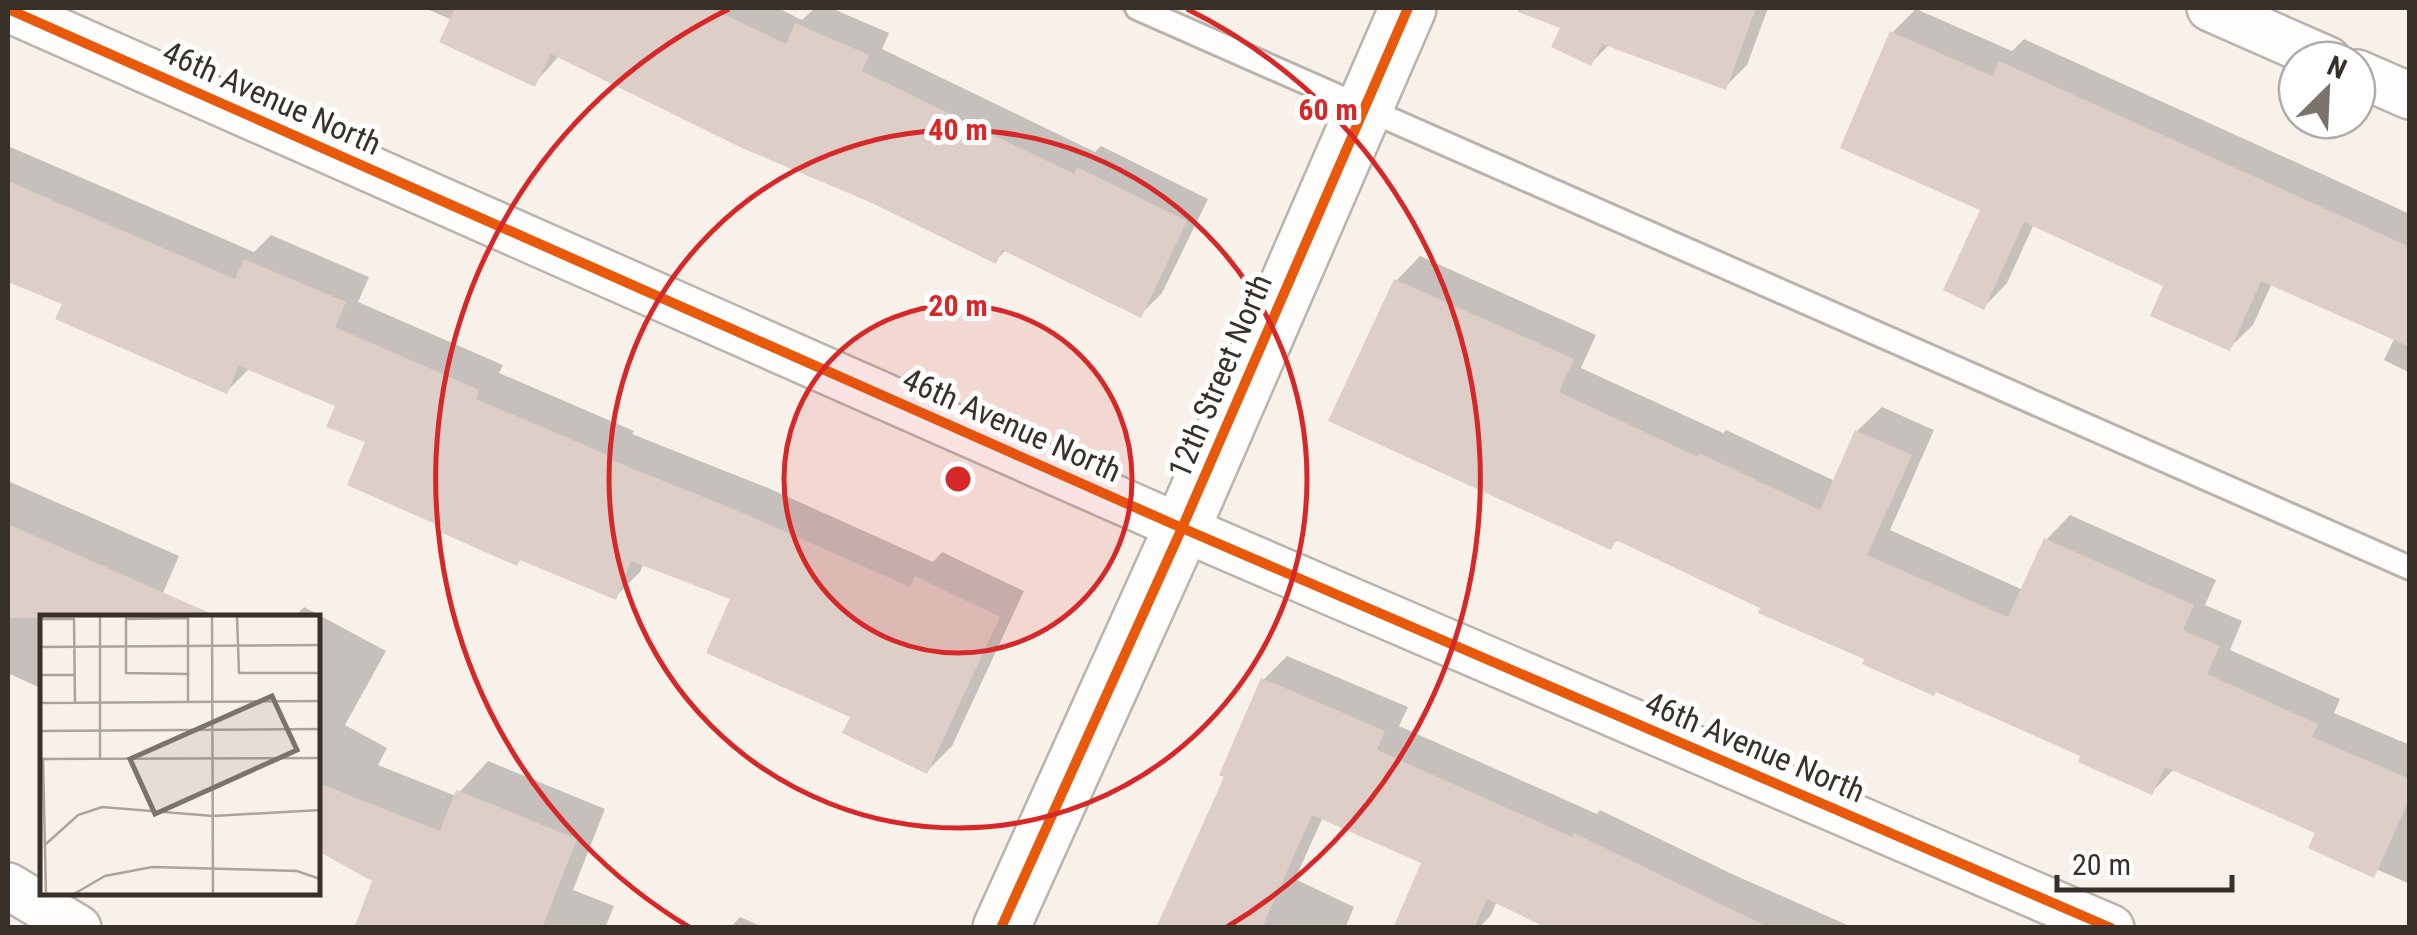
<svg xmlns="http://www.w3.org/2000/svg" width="2417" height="935" viewBox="0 0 2417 935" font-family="'Roboto Condensed',sans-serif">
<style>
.shadow{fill:#0003}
.building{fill:#ddcec7}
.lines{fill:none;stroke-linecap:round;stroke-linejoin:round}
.service-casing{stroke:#b9b3ac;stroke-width:28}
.minor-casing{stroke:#b9b3ac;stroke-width:50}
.tertiary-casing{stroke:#b9b3ac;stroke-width:60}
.service{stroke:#fefdfc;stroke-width:22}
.minor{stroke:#fefdfc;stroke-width:45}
.tertiary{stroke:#fefdfc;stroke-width:55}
.cycleway-casing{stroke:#fff;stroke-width:16}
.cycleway{stroke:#e8590c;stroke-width:10}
.ring{fill:none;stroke:#d62828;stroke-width:5}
.labels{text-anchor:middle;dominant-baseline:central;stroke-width:10;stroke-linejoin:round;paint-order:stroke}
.street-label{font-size:32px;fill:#383129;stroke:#fff}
.inset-road{fill:none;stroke:#aba49d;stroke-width:2.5}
.view{fill:#7b746d;fill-opacity:0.15;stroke:#7b746d;stroke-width:5}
.inset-edge{fill:none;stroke:#383129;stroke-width:5}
.centre{fill:#d62828;stroke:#fff;stroke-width:5}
.ring-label{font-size:30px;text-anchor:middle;font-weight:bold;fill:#d62828;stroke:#fff;stroke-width:10;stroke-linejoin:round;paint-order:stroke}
</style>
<rect width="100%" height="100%" fill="#f7f1ea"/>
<path class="shadow" d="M425 8H778L802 20 815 8H831L889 33 882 49 1095 152 1101 146 1208 199 1162 293 1140 315 1007 249 995 261 560 55 534 84 452 20Z
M1566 8H1768L1747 65 1725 87 1610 44 1591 63 1571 10Z
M1916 9 2012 51 2024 39 2410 214V373L2384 360 2395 337 2272 283 2253 325 2229 348 2166 285 2034 224 2007 283 1984 307 1983 209 1892 33Z
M8 146 254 252 271 235 369 277 358 302 503 365 499 373 634 431 632 434 768 488 933 562 942 552 1024 591 952 746 927 771 853 716 734 598 644 563 640 572 615 597 445 526 339 404 250 368 227 391 65 303 8 280Z
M1420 256 1596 335 1581 368 1723 433 1726 430 1835 481 1857 431 1882 407 1934 430 1890 530 2023 590 2046 540 2070 515 2216 580 2205 605 2242 621 2230 650 2340 699 2334 713 2410 745V884L2378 870 2374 875 2318 832 2175 768 2152 792 2084 755 1619 539 1610 547 1396 281Z
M8 481 179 556 152 618H42V689L8 673Z
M304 607 386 651 345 725 387 748 378 765 456 796 488 761 605 809 573 890 614 906 605 928H356L375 880 318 848V618H293Z
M1287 656 1408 707 1399 726 1597 814 1600 810 1732 874 1854 928H1663L1497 901 1491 915 1479 928H1439L1424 862 1323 817 1295 879 1354 907 1345 928H1159L1228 776 1263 680Z
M740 917 765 928H730Z"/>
<path class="building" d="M455 8H711L786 44 795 23 869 55 862 71 1074 174 1077 167 1187 221 1141 318 1002 250 996 264 872 203 742 148 551 54 535 87 439 42Z
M1519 8H1756L1726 90 1602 44 1591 66 1551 47 1560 28 1518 12Z
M1890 31 1992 76 1999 61 2410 247V347L2261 281 2230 351 2150 316 2163 286 2024 222 1984 310 1943 290 1980 210 1840 148Z
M8 181 235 279 244 259 346 302 335 327 479 390 476 399 610 456 609 459 743 513 910 587 915 576 1000 617 927 774 842 733 850 717 706 653 730 599 631 561 616 600 520 560 517 566 440 532 442 527 347 485 365 442 326 427 335 406 239 366 227 394 55 319 62 304 8 282Z
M1394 279 1574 359 1559 392 1698 457 1699 453 1820 510 1855 430 1912 455 1867 555 2008 617 2044 538 2194 605 2183 630 2220 646 2207 674 2318 724 2312 737 2410 779V798L2374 878 2308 848 2315 833 2165 767 2152 795 2078 762 2080 756 1936 692 1934 696 1862 664 1864 659 1758 613 1760 608 1616 540 1611 550 1328 421Z
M8 524 221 618H8Z
M1261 678 1385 731 1377 750 1572 837 1574 833 1770 928H1547L1487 899 1474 928H1393L1421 863 1312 815 1262 928H1156L1224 777 1219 775Z
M318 783 440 831 456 790 577 839 542 928H354L372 881 318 851Z"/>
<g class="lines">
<g class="service-casing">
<path id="service" d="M1137 8 2410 568"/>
</g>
<g class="minor-casing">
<path id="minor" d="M2210 8 2328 60
M8 9 1182 528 2111 928
M2357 73 2410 96
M8 886 78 928"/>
</g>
<g class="tertiary-casing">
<path id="tertiary" d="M1001 928 1182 528 1408 8"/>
</g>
<use href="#service" class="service"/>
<use href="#minor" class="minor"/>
<use href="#tertiary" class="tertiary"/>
<g class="cycleway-casing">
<path id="cycleway" d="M8 9 1182 528 2111 928
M1001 928 1182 528 1408 8"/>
</g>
<use href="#cycleway" class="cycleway"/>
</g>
<circle cx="958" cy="479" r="174" fill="#d62828" fill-opacity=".12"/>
<g class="ring">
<circle cx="958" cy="479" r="174"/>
<circle cx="958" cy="479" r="349"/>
<path d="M689 927A523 523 0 0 1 729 9M1187 9A523 523 0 0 1 1227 927"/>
</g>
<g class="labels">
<g class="street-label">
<text transform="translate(272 98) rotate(24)">46th Avenue North</text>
<text transform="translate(1220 376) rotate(-67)">12th Street North</text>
<text transform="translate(1012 425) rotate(24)">46th Avenue North</text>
<text transform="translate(1755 747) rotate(23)">46th Avenue North</text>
</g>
</g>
<g transform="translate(40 615)">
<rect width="280" height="280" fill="#f7f1ea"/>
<path class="inset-road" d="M60 1V144M86 1V58L148 59M172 1 173 279M197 1 199 58H280M197 1H280M0 4H34L35 87M86 4 148 3M0 32 280 30M0 60H35M148 87V1M0 88 280 86M0 116 280 114M0 144 280 143M3 144 6 279M6 229 38 200 62 192 173 201 280 195M34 279 65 261 112 252 257 256 280 264"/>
<path class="view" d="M232 81 257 135 115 199 90 144Z"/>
<rect width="280" height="280" class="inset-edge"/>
</g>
<circle cx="958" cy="479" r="15" class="centre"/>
<g class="ring-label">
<text x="1328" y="120">60 m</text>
<text x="958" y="140">40 m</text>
<text x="958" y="316">20 m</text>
</g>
<rect width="2417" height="935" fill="none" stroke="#383129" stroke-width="20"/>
<g transform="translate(2327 90) rotate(24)"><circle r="48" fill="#ffffff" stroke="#afada9" stroke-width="2.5"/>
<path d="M0-8L18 38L0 25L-18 38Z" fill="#7b746d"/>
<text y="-15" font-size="28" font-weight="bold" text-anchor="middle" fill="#383129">N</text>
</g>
<path d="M2057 875v15h175v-15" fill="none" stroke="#383129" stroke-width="5"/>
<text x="2072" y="875" font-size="30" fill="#383129" stroke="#ffffff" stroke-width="8" paint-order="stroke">20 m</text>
</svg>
